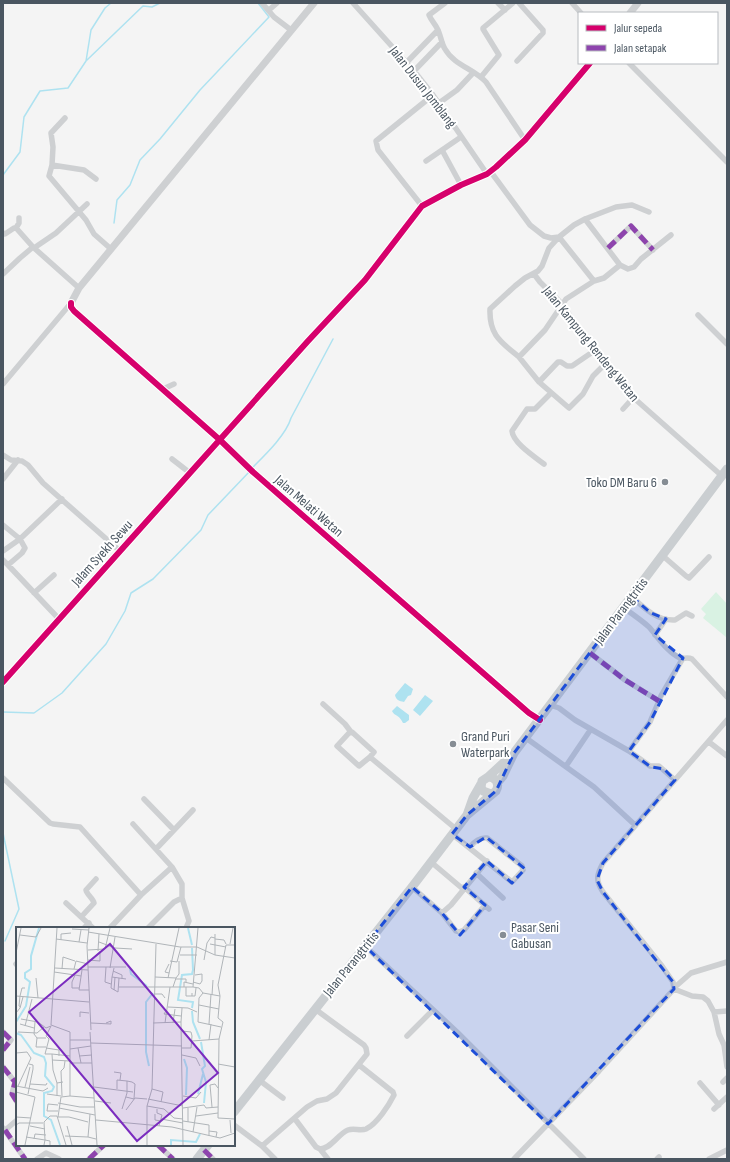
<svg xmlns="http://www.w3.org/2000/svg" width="730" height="1162" viewBox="0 0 730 1162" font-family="'Sofia Sans Condensed',sans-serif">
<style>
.green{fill:#d9f2e3}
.water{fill:#aee2f0}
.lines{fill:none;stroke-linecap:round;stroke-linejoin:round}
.stream{stroke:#aee2f0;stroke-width:1.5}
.minor{stroke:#ced0d2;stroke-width:5.5}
.tertiary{stroke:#ced0d2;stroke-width:7}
.primary{stroke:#caced1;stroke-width:9}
.quiet{stroke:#8e44ad;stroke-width:5;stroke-dasharray:10 5;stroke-linecap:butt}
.cycleway-casing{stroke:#fff;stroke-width:8}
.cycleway{stroke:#d6006c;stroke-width:6}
.marked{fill:#1d4ed8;fill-opacity:0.2;stroke:#1d4ed8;stroke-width:3;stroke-dasharray:8 5;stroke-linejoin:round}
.poi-dot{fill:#868d94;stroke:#fff;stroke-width:1.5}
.labels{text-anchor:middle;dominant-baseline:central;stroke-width:4;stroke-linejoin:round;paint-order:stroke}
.street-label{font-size:14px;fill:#4a5661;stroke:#fff}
.poi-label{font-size:14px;fill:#4a5661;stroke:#fff;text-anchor:start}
.inset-river{fill:none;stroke:#aee2f0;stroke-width:2}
.inset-road{fill:none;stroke:#b0b5b9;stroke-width:1}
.view{fill:#7b2cbf;fill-opacity:0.15;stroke:#7b2cbf;stroke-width:2}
.inset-edge{fill:none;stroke:#4a5661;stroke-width:2}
</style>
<rect width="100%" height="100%" fill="#f4f4f4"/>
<path class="green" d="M716 592 727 604 726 637 703 618 706 614 701 609Z"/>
<path class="water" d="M405 683 413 689 411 695 408 696 404 702C399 701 396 700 395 695Z
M425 695 433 701 420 716 413 710Z
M397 706 409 715V720L405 723H403C398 713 395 717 392 711Z"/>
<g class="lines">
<path class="stream" d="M87 60 143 6 152 7 160 3
M3 175 20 152 24 117 40 91 68 88 86 61 91 30 105 8 111 3
M114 223 117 200 130 185 140 160 160 139 200 90 269 17 258 3
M252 468C265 455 286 435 291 418L333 339
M3 712 34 713 62 693 106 644 125 611 131 593 153 579 201 530 208 515 250 471
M3 833 19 909 5 941"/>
<path class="minor" d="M262 3 274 17 291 30
M353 3 414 71 433 95 487 174
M445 3 429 15C431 20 435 24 437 28 441 35 441 43 445 49 454 65 474 69 486 82L525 140
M498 3 505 10
M572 3 581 13
M269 10 277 3
M517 61 543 33V30L519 3
M406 63 438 30
M629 63 727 162
M414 71 442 42
M481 77 499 55 483 29V28L513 3
M439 103 457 90 473 73
M65 118 51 133 53 147 52 165 49 176 86 220 94 234 111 249
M442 150 461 185
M426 161 461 137
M52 165 84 170 96 179
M491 172 530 225 544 236 551 238 559 237 574 225 585 219 616 207 632 205 649 212
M422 206 378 150 376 141 433 95
M585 219 620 265 628 269 634 267 641 259 671 235
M16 228 19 223V218
M3 233 5 234 14 228 17 229 33 247
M34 248 56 233 87 204
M608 248 631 226 653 250
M3 274 20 258 33 247 79 288
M534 274 540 282 562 304 594 351 635 399 722 476
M594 281 559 237 549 248 542 266 538 271 525 278 515 286 490 309C489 335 501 342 519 357L545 330 566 299 594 281 604 278 620 265
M698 315 727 344
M519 357 539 382 569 408 583 394 593 376 605 364
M539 382 558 362H561L567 366H572L594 351
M3 384 71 303
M163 389 174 384
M623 409 633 398
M220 440 253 472 529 713 540 720
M3 455 11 460 22 461 28 465 43 483 120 551
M172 459 190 473
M544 464C535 457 513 443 512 431L527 409H535L551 393
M3 479 18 460
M3 525 20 539 25 548 22 553 8 565 3 560
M3 551 20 539 62 499
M663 556 686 576 689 578 709 557
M8 565 59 619
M34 593 54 575
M632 597C644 608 657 621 675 620L686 613 692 616
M624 608C632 614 641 620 649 627 658 637 667 652 680 658 684 659 688 657 692 659L727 697
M655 635 666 619
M590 653 625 680 659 701
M323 704 345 724 351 732
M550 705 559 708 575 720 629 751 650 766H659L675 780
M526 738 594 787 635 825
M709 742 727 756
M629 751 650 722 661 696 683 658
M370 757 359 766 337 746 349 733 352 732 374 752 370 757 456 829
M566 766 591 729
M3 778 50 823 53 824 80 827 141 895
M144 799 174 830
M133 824 172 867
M452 834 512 882 523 870 522 866 487 838C479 837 474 842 470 847
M156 849 193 810
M431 862 463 889
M476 873 503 898
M412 887 442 913 456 931 459 932 464 930 485 905
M464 887 489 909
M66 903 93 928
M442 913 451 905 487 861
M82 916 94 903C93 898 87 895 86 890L96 879
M84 928 89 923
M110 928 141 895 172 867 182 884V898L189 921 186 928
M148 928 174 902 182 898
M365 946 457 1032 584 1159
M16 964 17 965
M675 987 691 973 727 962
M674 989 692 996 703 997 708 1001 714 1012 719 1034 724 1045 727 1067
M714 1012 727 1011
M3 1032 11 1040 3 1050
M407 1036 433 1010
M3 1067 15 1082 12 1094 17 1102
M259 1080 283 1098
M723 1082 727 1078
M700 1083 719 1105
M714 1109 727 1097
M295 1119 316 1147 320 1149C331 1149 338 1134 348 1130 353 1128 361 1131 366 1129 377 1124 389 1105 394 1095L393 1092 359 1065
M234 1125 262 1146 275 1159
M3 1128 25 1159
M3 1132 17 1120
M158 1145 173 1159
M262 1146 307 1107 317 1101 327 1099 336 1093 367 1054 366 1048 364 1045 315 1009
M320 1149 328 1159
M204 1150 213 1159
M37 1159 46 1153 59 1159
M89 1159 104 1145
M514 1159 599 1071 674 989 673 982 662 966 603 892C595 880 597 874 603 863L727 720
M657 1159 659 1157
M709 1159 727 1150"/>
<path class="tertiary" d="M630 13 638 3
M220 440 74 311 71 307V303L79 288 314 3
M3 682 308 341 365 280 422 206 461 185 487 174 496 167 525 140 590 63"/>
<path class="primary" d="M488 777 512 755
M497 783 503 776 514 753 727 469
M467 815 473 798 481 784
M234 1112 412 887 467 815 496 791C500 784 496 777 488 777L482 781 481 787 483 791 491 794
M197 1159 208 1145"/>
<path class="quiet" d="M608 248 631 226 653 250
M590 653 625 680 659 701
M3 1032 11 1040 3 1050
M3 1067 15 1082 12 1094 17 1102
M5 1130 25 1159
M158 1145 173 1159
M204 1150 213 1159
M89 1159 104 1145"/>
<g class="cycleway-casing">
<path id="cycleway" d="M71 303V307L74 311 220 440 253 472 529 713 540 720
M3 682 308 341 365 280 422 206 461 185 487 174 496 167 525 140 590 63"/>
</g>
<use href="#cycleway" class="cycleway"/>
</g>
<path class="marked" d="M632 597 651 613 666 619 655 635 683 658 650 722 629 751 651 767 664 769 675 780 603 863 597 880 603 892 673 982 674 989 548 1124 365 946 412 887 442 913 460 935 485 905 464 887 487 861 512 883 525 869 486 837 470 847 452 834 467 815 496 791 514 753Z"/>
<g class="poi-dot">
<circle cx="665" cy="482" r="4"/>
<circle cx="453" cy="744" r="4"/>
<circle cx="503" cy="935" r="4"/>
</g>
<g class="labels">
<g class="street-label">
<text transform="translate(423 87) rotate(52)">Jalan Dusun Jomblang</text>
<text transform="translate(591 344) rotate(51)">Jalan Kampung Rendeng Wetan</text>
<text transform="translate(309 506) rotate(41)">Jalan Melati Wetan</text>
<text transform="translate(102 553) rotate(-48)">Jalam Syekh Sewu</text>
<text transform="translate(621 611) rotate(-53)">Jalan Parangtritis</text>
<text transform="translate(351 964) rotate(-51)">Jalan Parangtritis</text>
</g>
<g class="poi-label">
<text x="657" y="482" text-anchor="end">Toko DM Baru 6</text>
<text x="461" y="736">Grand Puri<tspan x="461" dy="16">Waterpark</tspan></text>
<text x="511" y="927">Pasar Seni<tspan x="511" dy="16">Gabusan</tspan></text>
</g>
</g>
<g transform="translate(16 927)">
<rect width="219" height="219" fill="#f4f4f4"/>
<path class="inset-river" d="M172 1 176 18M176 21 177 43 176 47 166 48 162 73 177 75 176 81M114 42 115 47 131 59M176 84 177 95 184 112M0 95 10 79 14 55 9 51V46L15 42V29L23 1M0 106 5 108 18 126 28 130 30 136 29 149 38 160 36 164 28 166V189L35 193 44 218M185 115 189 139 186 142 190 155 188 176M168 132 171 141 170 168M133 139 130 125V75L137 66M182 167 187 147M155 218V213L180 215 184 207"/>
<path class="inset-road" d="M41 1 35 98 54 105V169L78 171M73 1 71 19 75 103M56 2 73 3M72 5 164 20H181L199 28 219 31M4 8 20 10 25 1M40 12 71 16M199 12 208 13 210 17M45 13V7L55 6M63 15 65 3M83 15 99 21 116 22M194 17 210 20M214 17 217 1M219 18H210L202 58 204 69 202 91 207 95 203 112 202 191 219 192M72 23 89 22 94 1M82 24 83 7M0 26 5 1M164 28H181M199 28V7M72 33 84 34V24M188 33 191 16 195 10 199 11M154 34 161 35 165 20M72 40H110M90 40 89 55 95 57M39 41 72 43M94 41 99 10M98 41 96 50 110 52M46 42 47 30 59 34M58 42 60 34 72 37M66 43 63 63H73M97 44 106 48V52M38 45 59 48M153 46 149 45 153 37M96 50 95 61 102 65 103 51M139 50 160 51 157 60M20 51 22 71M152 51 163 1M160 51 163 47V34M160 52H170V55M177 55 184 57 186 54V47L179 48M103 60H177L183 61 187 66 204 69M168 60V55L177 57M170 60V69H176M177 60 182 1M63 61H56V55L59 48 65 49M98 63 99 50M176 66V69H179L180 61M187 66 183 71 182 95 205 100M138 67H146L149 71M196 68 197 53M0 69 73 75M183 78 203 82M5 80 3 79 4 69 6 61H9M152 80 172 81 181 85M150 84 148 87 165 89M0 86 4 81 7 70M64 90V85L73 86M5 92 22 95 30 101 35 99M19 95 18 107 21 111M165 95 166 81M75 96 95 97V94L90 96M137 96 165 95 167 218M149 96 154 60M157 96 159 82M4 97 18 101M193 97 195 67M9 99 16 72M35 99 30 109 33 112 29 127H36L37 143 41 156M166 104 175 105 176 109 175 121H166M2 105 21 106 28 100M74 105 81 218M54 113H75M193 113 195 97M176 114 203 112M75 116 166 119M30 120H20L21 111H30M30 121 43 123V129M62 121 65 136M54 122 75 119M0 126 11 125 15 131 2 159M36 127 54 129M166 128 180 131 184 139M63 129 76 128M36 133 54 134M54 136H76M202 137 219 140M98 145 105 146 104 153M14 157 30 158 31 156M0 159 27 164 32 161M9 160 14 140M78 160 117 165M101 162V153L111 154M136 162 147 165 145 175M0 165 19 170 9 218M12 167 17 142V138L13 137M31 167 45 169M41 169V156L47 155M46 169 45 144 48 141 49 134M167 169 180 171 185 165M132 172 167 179M79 174 95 176M42 176 64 180H79M42 178 32 177 31 184H42M131 179 148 182 158 191 167 192M196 180 194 158 199 157 202 161M43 181 79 188M167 181 188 178 190 181 202 180M172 181V195M106 182 111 166V154L116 155 119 157 118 172 110 170M141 182V186L146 188 143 199M110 183 119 171 131 172M74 187 72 210 80 212M139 187V193L145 194M180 189 202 186M0 190 15 191M42 190H53L72 195M42 190 45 170 54 169M145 192 167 196M80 193 156 200 204 211 219 206M214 193 215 206M167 194 193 198V209M0 198 3 196H27M14 199 29 202M51 199 56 218M193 204 201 205 200 210M177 205 181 180M49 209 72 210M10 210 29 213 28 195 34 189H41L50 218M18 212 19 207 30 208M28 218 29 213 34 214V218M131 218V179L136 162 140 17"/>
<path class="view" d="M94 17 202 146 121 214 13 85Z"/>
<rect width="219" height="219" class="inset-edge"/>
</g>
<rect width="730" height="1162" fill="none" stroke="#4a5661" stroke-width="8"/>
<rect x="578" y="12" width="140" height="52" fill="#ffffff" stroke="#b7bbc0"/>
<rect x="586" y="25" width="20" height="6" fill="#d6006c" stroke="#b7bbc0"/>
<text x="614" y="32" font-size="12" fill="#4a5661">Jalur sepeda</text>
<rect x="586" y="45" width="20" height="6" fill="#8e44ad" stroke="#b7bbc0"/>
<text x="614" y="52" font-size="12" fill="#4a5661">Jalan setapak</text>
</svg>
